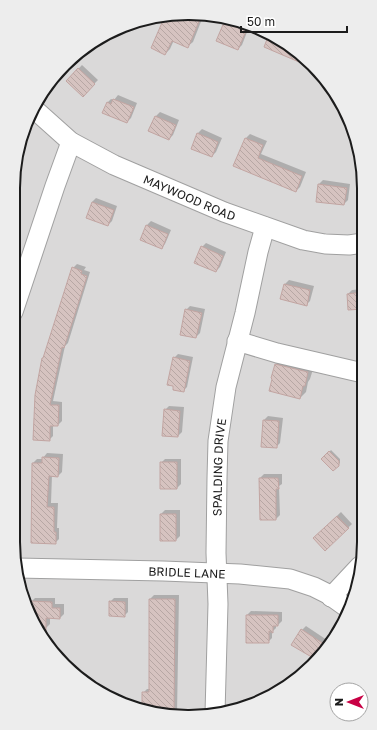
<svg xmlns="http://www.w3.org/2000/svg" width="377" height="730" viewBox="0 0 377 730" font-family="'Golos Text',sans-serif">
<style>
.residential{fill:#dad9d9}
.shadow{fill:#0003}
.building{fill:url(#building-back-hatch);stroke:#c2a5a2}
.lines{fill:none;stroke-linecap:round;stroke-linejoin:round}
.minor-casing{stroke:#a0a0a0;stroke-width:21}
.minor{stroke:#fff;stroke-width:19}
.labels{text-anchor:middle;dominant-baseline:central;stroke-width:4;stroke-linejoin:round;paint-order:stroke}
.street-label{font-size:12px;fill:#1c1c1c;stroke:#fff}
.rim{fill:none;stroke:#1c1c1c;stroke-width:2}
</style>
<defs>
<pattern id="building-back-hatch" width="6" height="6" patternUnits="userSpaceOnUse"><rect width="6" height="6" fill="#d6c3c0"/><path d="M-1 5l2 2M0 0l6 6M5-1l2 2" fill="none" stroke="#b7a7a4"/></pattern>
</defs>
<rect width="100%" height="100%" fill="#efe5e1"/>
<path class="residential" d="M200 13 266 31 328 82 351 121 362 165 364 553 346 619 304 673 256 704 200 717 143 711 91 688 49 649 22 598 13 541V177L31 111 73 56 132 22Z"/>
<path class="shadow" d="M200 13 204 14 193 42 188 46 174 40 170 49 165 54V18Z
M226 20 249 27 242 45 238 49Z
M270 34 304 62 265 46Z
M82 65 98 80 83 95 67 81Z
M118 95 137 103 131 118 127 122 107 103 111 99 114 100Z
M160 112 179 120 173 135 169 139 150 131 156 116Z
M202 129 222 138 216 152 212 156 198 133Z
M250 134 267 141 261 154 306 172 300 187 296 191 235 165 246 138Z
M362 163V165L363 177 361 171Z
M323 180 350 184 348 200 344 204 319 184Z
M96 198 117 206 112 221 108 225 92 202Z
M151 221 171 230 165 244 161 248 141 240 147 225Z
M206 243 226 252 220 267 216 271 202 247Z
M77 264 86 267 84 270 90 272 68 343 65 346 53 401 62 402V421L58 425H53V436L49 440 34 439 73 268Z
M289 280 314 286 310 301 306 305 282 299 285 284Z
M363 289V308L348 294 352 290Z
M190 306 205 309 200 333 196 337 186 310Z
M178 354 193 357 187 387 183 391 175 385 174 358Z
M282 358 314 366 310 379 308 382 306 392 300 398 276 364Z
M169 406 184 407 182 432 178 436 163 435 165 410Z
M268 416 283 418 280 443 276 447 264 420Z
M331 450 340 459V463L338 465 323 459Z
M47 453 63 454 62 472 58 476 52 475 51 503H58L57 528H59V539L55 543 33 463 37 459H43V458Z
M165 459H181V484L177 488 161 463Z
M264 474H282V484L279 486 280 515 276 519 260 478Z
M165 510H180V536L176 540 161 514Z
M341 512 352 524 325 550 314 538Z
M154 595H179L177 714 152 712V704L143 693 147 689H150V599Z
M35 598H55V604H64V614L60 618 50 617V624L46 628H43L44 638 31 615V602Z
M114 598H128V612L124 616 110 602Z
M251 611 282 612V621L278 625H276V628L272 632V638L268 642 247 615Z
M306 626 327 640V641L329 642 316 659 293 644 302 630Z"/>
<path class="building" d="M200 13 202 14 188 48 172 41 165 55 151 48 164 18Z
M225 20 248 26 238 50 216 41Z
M269 34 300 59 299 62 264 47Z
M78 68 95 84 83 97 66 81Z
M113 99 134 107 127 123 102 113 107 102 111 104Z
M155 116 176 125 169 140 148 131Z
M197 133 218 142 212 157 191 149Z
M245 138 263 145 258 158 302 176 296 192 233 166Z
M318 184 347 188 344 205 316 202Z
M92 202 114 210 108 226 86 218Z
M146 225 168 234 162 249 140 240Z
M201 246 223 256 216 272 194 263Z
M72 267 82 271 81 274 87 276 64 348 62 347 50 405H59L58 426H50V441L33 440 35 395 42 358H43Z
M284 284 310 290 307 306 280 299Z
M363 292V309L348 310 347 294Z
M185 309 202 313 196 338 180 335Z
M173 357 190 361 184 392 173 390V386L167 385Z
M275 364 308 372 305 386H303L300 399 269 391 272 379 271 378Z
M164 409 180 411 178 437 162 436Z
M263 420 279 421 277 448 261 447Z
M329 451 339 461V466L333 471 321 459Z
M42 457 59 458 58 477 49 476 47 507H54V532H56V544L31 543 32 463H42Z
M160 462H177V489H160Z
M259 478H278L279 489H276V520H260Z
M160 514H176V541H160Z
M337 516 349 528 325 551 313 538Z
M149 599H175L174 714 151 712V705H142V692H149Z
M30 601 52 602V608H60V619L46 618V642L30 613Z
M109 601 125 602V617L109 616Z
M246 615H278V626H273V633L269 631V643H246Z
M301 629 324 644 315 659 291 645Z"/>
<g class="lines">
<g class="minor-casing">
<g id="minor">
<path id="s1" d="M33 108 71 142 114 165 224 212 303 240 325 244 349 245 363 243"/>
<path d="M13 312 55 186 71 142"/>
<path d="M237 341 277 353 363 373"/>
<path id="s2" d="M17 568 163 571 240 574 290 579 314 587 328 594 349 609"/>
<path d="M331 597 360 566"/>
<path id="s3" d="M215 713 218 604 216 553 217 478 218 441 226 387 245 313 258 252 265 227"/>
</g>
</g>
<use href="#minor" class="minor"/>
</g>
<g class="labels">
<g class="street-label">
<text stroke="none"><textPath href="#s1" startOffset="182">MAYWOOD ROAD</textPath></text>
<text stroke="none"><textPath href="#s3" startOffset="246">SPALDING DRIVE</textPath></text>
<text stroke="none"><textPath href="#s2" startOffset="170">BRIDLE LANE</textPath></text>
</g>
</g>
<path d="M0 0H377V730H0ZM188 20H189A168 168 0 0 1 357 188V542A168 168 0 0 1 189 710H188A168 168 0 0 1 20 542V188A168 168 0 0 1 188 20Z" fill="#ededed" fill-rule="evenodd"/>
<path class="rim" d="M188 20H189A168 168 0 0 1 357 188V542A168 168 0 0 1 189 710H188A168 168 0 0 1 20 542V188A168 168 0 0 1 188 20Z"/>
<g transform="translate(349 702) rotate(270)"><circle r="19" fill="#ffffff" stroke="#a4a4a4"/>
<path d="M0-3L7 15L0 10L-7 15Z" fill="#c80044"/>
<text y="-6" font-size="11" font-weight="bold" text-anchor="middle" fill="#1c1c1c">N</text>
</g>
<path d="M241 26v6h106v-6" fill="none" stroke="#1c1c1c" stroke-width="2"/>
<text x="247" y="26" font-size="12" fill="#1c1c1c" stroke="#ffffff" stroke-width="3" paint-order="stroke">50 m</text>
</svg>
